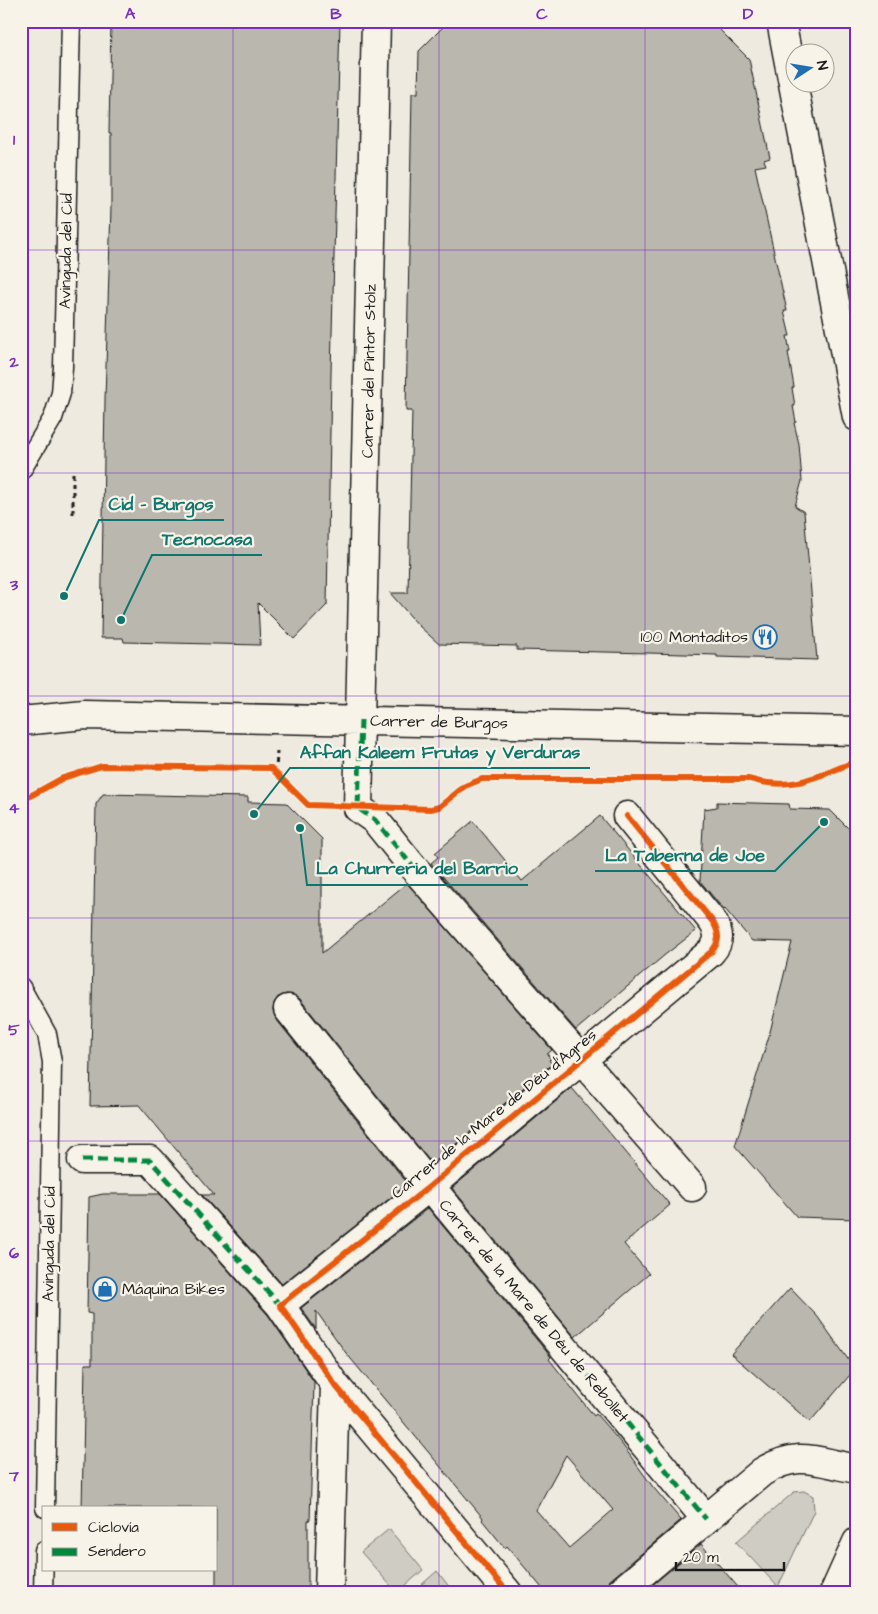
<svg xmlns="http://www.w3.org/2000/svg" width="878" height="1614" viewBox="0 0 878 1614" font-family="'Architects Daughter',sans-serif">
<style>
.green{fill:#cfccc3;stroke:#767470}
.building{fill:#bab7af;stroke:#1c1c1c;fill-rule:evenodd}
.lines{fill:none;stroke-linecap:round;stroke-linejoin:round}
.lane-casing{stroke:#1c1c1c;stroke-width:21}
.street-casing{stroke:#1c1c1c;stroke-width:31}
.path{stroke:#1c1c1c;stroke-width:3;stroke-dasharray:5 4;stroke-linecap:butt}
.lane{stroke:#f7f3e8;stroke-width:18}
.street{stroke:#f7f3e8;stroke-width:28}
.quiet{stroke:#00873e;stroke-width:5;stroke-dasharray:10 5;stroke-linecap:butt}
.cycleway-casing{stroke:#f7f3e8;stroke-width:9}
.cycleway{stroke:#e8590c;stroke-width:6}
.grid{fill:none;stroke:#7b2cbf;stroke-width:1;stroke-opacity:0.55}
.labels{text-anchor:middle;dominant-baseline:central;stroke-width:4.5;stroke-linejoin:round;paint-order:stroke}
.street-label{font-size:16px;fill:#1c1c1c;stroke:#f7f3e8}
.poi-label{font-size:16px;fill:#1c1c1c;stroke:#f7f3e8;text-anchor:end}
.leader{fill:none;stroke:#0f766e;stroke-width:2}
.callout-dot{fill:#0f766e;stroke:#f7f3e8;stroke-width:2}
.callout-label{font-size:18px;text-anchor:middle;font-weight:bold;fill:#0f766e;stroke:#f7f3e8;stroke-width:4.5;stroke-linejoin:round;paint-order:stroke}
.neatline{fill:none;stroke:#7b2cbf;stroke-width:2}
.grid-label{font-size:16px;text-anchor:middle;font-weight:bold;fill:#7b2cbf}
</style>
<rect width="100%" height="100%" fill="#eeeae0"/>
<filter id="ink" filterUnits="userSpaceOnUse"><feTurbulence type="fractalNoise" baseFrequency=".02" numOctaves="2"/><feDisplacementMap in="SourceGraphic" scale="10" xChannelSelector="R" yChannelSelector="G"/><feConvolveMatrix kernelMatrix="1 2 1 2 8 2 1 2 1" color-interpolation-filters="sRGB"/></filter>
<g filter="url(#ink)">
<path class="green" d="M804 1491 813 1496 814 1511 778 1587 736 1542 794 1492Z
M389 1529 423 1570 397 1593 361 1552Z
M437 1571 454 1593H412Z"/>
<path class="building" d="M111 21H340L331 373 327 605 294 639 258 603 260 645 124 642 123 638H101L105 399 111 207V133H109Z
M449 21H711L749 59 770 158 764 160 766 165 755 167 787 311H784L790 336H787L790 352H788L794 387 792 388 795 406H793L796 422 794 423 799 444 802 481 795 506 804 512 817 660 717 657V655L649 653 517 650V646L439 644 419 626 390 593H408L412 411H406L412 93H418L419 51Z
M103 794 248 797V802L286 803 322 839V953L407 883 552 1050 547 1054 551 1059 549 1060 552 1064 432 1164 300 999 294 995 286 994 278 997 274 1003 273 1011 276 1019 408 1184 282 1284 202 1195H214L139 1105 90 1106 96 804Z
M717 802 789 804 790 809 830 810 857 837V1214H855V1219L797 1217 735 1146 769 1036 792 942 752 941 725 909 724 910 700 881 704 809 717 807Z
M600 816 696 931 666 954 576 1030 431 863 438 857 435 853 473 821 522 881Z
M572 1088 670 1205 624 1244 649 1274 575 1337 452 1188Z
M103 1194H160L268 1315 314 1382 310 1520H308V1593H216V1508H82L85 1364H92V1314L87 1313 89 1197Z
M428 1208 551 1357 549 1359 594 1416 596 1414 621 1443 653 1487 681 1520 609 1581 605 1587 604 1593H546L507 1546 505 1548 482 1520 483 1518 459 1489 346 1353 316 1311V1329L301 1308ZM566 1455 613 1510 569 1548 536 1510Z
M790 1288 817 1316 855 1369 810 1422 731 1354Z
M701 1544 743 1593H643Z"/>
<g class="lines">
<g class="lane-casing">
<path id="lane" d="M21 471 53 418 61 393 63 367 71 21
M21 987 47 1034 52 1062 45 1508
M43 1593 44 1550"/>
</g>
<g class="street-casing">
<path id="street" d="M376 21 358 808 375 820 413 867 692 1187
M781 21 857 417
M21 721 85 715 857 731
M288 1009 430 1186 706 1519
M82 1160H150L280 1305 335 1385 508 1593
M280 1305 430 1186 711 952C720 942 720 934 713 922L627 816
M329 1593 335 1385
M619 1593 762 1472C799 1449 817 1462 857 1469
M834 1593 857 1542"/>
</g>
<path class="path" d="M73 514V472
M276 773 277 751"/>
<use href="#lane" class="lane"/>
<use href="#street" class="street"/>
<path class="quiet" d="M361 720 358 808 375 820 413 867
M82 1160H150L280 1305
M579 1364 706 1519"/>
<g class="cycleway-casing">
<path id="cycleway" d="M21 801 63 778 102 766 271 768 308 805 431 809 439 807 465 786 482 779H749C789 791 812 779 849 764L857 765
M508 1593 335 1385 280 1305 430 1186 711 952C720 942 720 934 713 922L627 816"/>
</g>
<use href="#cycleway" class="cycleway"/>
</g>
</g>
<path class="grid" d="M233 21V1593M439 21V1593M645 21V1593M21 250H857M21 473H857M21 696H857M21 918H857M21 1141H857M21 1364H857"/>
<defs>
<g id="restaurant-ring" transform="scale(1.25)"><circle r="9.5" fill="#f7f3e8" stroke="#1f6fb2" stroke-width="1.5"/><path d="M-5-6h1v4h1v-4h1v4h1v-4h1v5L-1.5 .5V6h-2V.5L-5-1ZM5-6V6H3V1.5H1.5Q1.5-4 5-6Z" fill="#1f6fb2"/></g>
<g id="shop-ring" transform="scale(1.25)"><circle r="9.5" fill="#f7f3e8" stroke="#1f6fb2" stroke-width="1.5"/><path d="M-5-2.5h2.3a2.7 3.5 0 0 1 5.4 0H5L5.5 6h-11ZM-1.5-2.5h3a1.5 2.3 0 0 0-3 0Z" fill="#1f6fb2"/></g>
</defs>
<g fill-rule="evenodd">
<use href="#restaurant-ring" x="765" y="637"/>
<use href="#shop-ring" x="105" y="1289"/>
</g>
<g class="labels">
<g class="street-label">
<text transform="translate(66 251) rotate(-89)">Avinguda del Cid</text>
<text transform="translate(369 371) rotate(-89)">Carrer del Pintor Stolz</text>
<text transform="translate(439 722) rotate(1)">Carrer de Burgos</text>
<text transform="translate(494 1114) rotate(-39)">Carrer de la Mare de Déu d'Agres</text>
<text transform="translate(49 1244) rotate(-89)">Avinguda del Cid</text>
<text transform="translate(534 1311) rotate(50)">Carrer de la Mare de Déu de Rebollet</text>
</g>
<g class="poi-label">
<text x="748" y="637">100 Montaditos</text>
<text x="122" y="1289" text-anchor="start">Máquina Bikes</text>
</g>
</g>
<path class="leader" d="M64 596L99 520H224M121 620L152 555H262M254 814L290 768H590M824 822L775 871H595M300 828L307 885H528"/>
<g class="callout-dot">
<circle cx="64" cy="596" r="5"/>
<circle cx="121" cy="620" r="5"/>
<circle cx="254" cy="814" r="5"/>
<circle cx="824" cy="822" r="5"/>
<circle cx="300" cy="828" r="5"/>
</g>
<g class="callout-label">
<text x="161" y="510">Cid - Burgos</text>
<text x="207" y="545">Tecnocasa</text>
<text x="440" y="758">Affan Kaleem Frutas y Verduras</text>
<text x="685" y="861">La Taberna de Joe</text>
<text x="417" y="874">La Churreria del Barrio</text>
</g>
<rect width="878" height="1614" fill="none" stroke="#f7f3e8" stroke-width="55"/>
<rect x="42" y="1506" width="175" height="65" fill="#f7f3e8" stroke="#9f9d96"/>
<rect x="52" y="1523" width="25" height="8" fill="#e8590c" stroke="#9f9d96"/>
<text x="88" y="1532" font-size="15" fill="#1c1c1c">Ciclovía</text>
<rect x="52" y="1548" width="25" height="8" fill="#00873e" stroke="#9f9d96"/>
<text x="88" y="1556" font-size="15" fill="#1c1c1c">Sendero</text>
<g transform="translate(810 68) rotate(78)"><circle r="24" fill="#f7f3e8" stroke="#9f9d96"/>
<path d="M0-4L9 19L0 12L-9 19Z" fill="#1f6fb2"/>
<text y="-8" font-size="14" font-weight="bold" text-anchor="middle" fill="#1c1c1c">N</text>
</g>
<path d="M676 1562v8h108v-8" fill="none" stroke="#1c1c1c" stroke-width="2.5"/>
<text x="683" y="1562" font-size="15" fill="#1c1c1c" stroke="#f7f3e8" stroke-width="4" paint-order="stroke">20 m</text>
<rect x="28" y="28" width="822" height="1558" class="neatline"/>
<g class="grid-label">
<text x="130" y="19">A</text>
<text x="336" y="19">B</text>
<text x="542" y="19">C</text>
<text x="748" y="19">D</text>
<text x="14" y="145">1</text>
<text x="14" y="367">2</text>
<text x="14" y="590">3</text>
<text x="14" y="813">4</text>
<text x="14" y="1035">5</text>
<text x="14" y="1258">6</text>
<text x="14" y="1481">7</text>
</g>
</svg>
